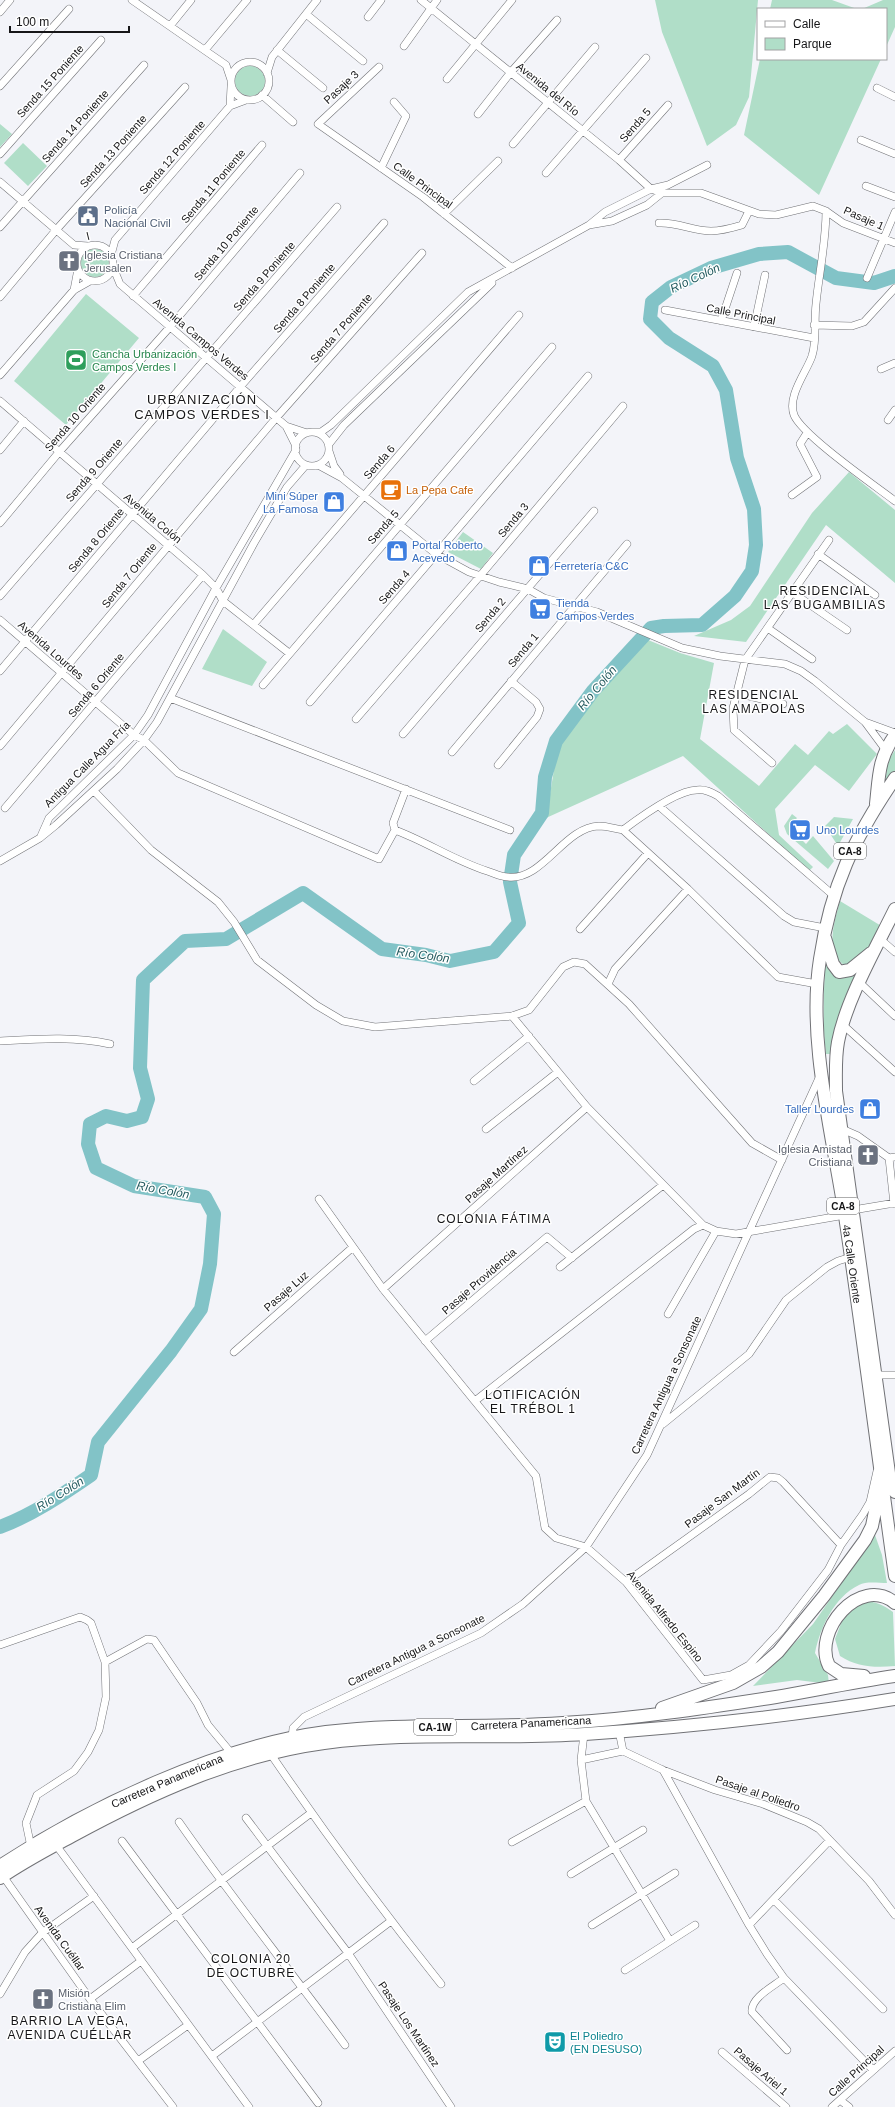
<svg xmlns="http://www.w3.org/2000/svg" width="895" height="2107" viewBox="0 0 895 2107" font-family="Helvetica,sans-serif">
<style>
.green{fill:#b0dec8}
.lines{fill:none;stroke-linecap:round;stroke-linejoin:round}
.river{stroke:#82c3c7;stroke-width:14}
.minor-casing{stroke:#717276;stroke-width:8}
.trunk-casing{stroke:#717276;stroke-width:14}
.minor{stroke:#fff;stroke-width:7}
.trunk{stroke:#fff;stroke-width:12}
.labels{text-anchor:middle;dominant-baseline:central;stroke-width:3;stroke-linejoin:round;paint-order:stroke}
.shield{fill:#fff;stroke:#5c5c5d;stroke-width:1}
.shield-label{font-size:10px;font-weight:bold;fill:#161618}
.street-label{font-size:11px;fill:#161618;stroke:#fff}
.service-label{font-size:11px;fill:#4e5e75;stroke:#fff;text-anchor:start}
.worship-label{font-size:11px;fill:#5b616d;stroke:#fff;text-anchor:start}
.leisure-label{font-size:11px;fill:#27864d;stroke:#fff;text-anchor:start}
.food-label{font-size:11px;fill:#c56008;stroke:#fff;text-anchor:start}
.shop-label{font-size:11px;fill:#366cbe;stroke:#fff;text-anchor:start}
.culture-label{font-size:11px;fill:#0d838f;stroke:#fff;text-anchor:start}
.water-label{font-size:12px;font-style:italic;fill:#255c60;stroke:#fff}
.neighbourhood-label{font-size:12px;letter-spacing:1px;fill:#161618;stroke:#fff}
.quarter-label{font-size:13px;letter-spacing:1px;fill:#161618;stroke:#fff}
</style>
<rect width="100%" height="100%" fill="#f3f4f9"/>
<path class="green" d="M655 0H758L749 97 736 125 707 146 662 32Z
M772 0H832L857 9H770Z
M883 0H895V27L886 47V9H862Z
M760 59H881L819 195 744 135Z
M235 81a15 15 0 1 1 30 0a15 15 0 1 1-30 0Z
M0 124 12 134 0 147Z
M23 143 47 166 28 186 4 163Z
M81 263a14 14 0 1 1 28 0a14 14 0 1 1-28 0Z
M86 294 139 338 66 425 14 381Z
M849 472 895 510V583L826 525 746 642 694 636 731 620 750 606 812 513Z
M463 532 493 553 481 569 448 552Z
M223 629 267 662 252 686 202 669Z
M648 640 680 653 714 663 700 739 759 786 795 744 808 755 829 731 833 734 847 724 877 754 849 791 815 765 775 809 779 835 813 867 809 871 683 756 546 818 556 758 561 743 596 694Z
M895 750V778L883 798 888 761Z
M792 814 797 818 789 827 806 844 813 836 834 861 828 869 787 834 784 826Z
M834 817 853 819 838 846 825 826Z
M840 901 883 927 874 948 846 966C823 954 835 920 840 901Z
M829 957 831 967 863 968 839 1023 830 1054H826C822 1021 824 995 825 963Z
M875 1535 882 1555 887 1583C878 1583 866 1581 859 1585 834 1597 820 1628 815 1653L828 1675 829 1684 797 1680 753 1686 813 1624Z
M863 1601C876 1601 883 1605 893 1612L895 1666C875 1668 857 1667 840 1656L835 1639 840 1626 846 1613Z"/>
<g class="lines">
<path class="river" d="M0 1527C32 1515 62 1495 91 1475L98 1442 171 1351 201 1309 210 1264 214 1214 205 1197 134 1186 96 1168 88 1144 90 1124 106 1116 127 1121 142 1117 148 1099 140 1068 143 980 185 941 226 939 303 893 382 949 426 955 450 961 494 952 519 923 510 882 514 855 542 813 545 777 556 741 593 691 651 628 664 626 702 625 735 596 752 571 756 545 754 509 737 458 726 390 713 366 669 338 650 319 652 302 671 287 711 268 759 254 788 252 836 278 874 283 895 276"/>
<g class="minor-casing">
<path id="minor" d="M132 0 226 65 231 80
M421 0 619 160 651 189 662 193H701L759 214 776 215 813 206 826 211 843 223 895 243
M0 12 10 0
M306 14 363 61
M368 17 381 0
M170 26 191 0
M404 46 437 0
M205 50 247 0
M277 50 323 88
M231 81a19 19 0 1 1 38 0a19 19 0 1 1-38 0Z
M379 67 318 124 423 197 512 268
M267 73 272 57 317 0
M447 79 512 0
M0 86 69 9
M877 88 895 97
M262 95 293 122
M230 106 231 87
M478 114 511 72 557 20
M861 140 895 154
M513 144 595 47
M0 154 101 40
M619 160 668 105
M381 168 406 116 394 102
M546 173 646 58
M0 182 74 245 88 246
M866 186 895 197
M826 211C826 243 819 273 816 304 814 321 817 340 812 356 806 373 787 396 794 415 802 435 874 485 895 501
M444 214 498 161
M659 223C677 222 694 231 711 231 722 231 732 228 742 225L749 211
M589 225 605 212 651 189 668 185 707 165
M0 227 144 65
M77 263a18 18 0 1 1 36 0a18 18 0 1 1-36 0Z
M111 255 115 240 230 106 246 100
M113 267 120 284 286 426 307 433
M867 278 895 212
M74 290 78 269
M133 296 262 145
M0 297 56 230 185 87
M665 310 814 338
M721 321 737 273
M814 325 852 326 864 322 895 288
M754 327 765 275
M881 369 895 363
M0 375 74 290 90 281
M0 401 203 575 216 588 223 601 289 653
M888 420 895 410
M286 426 296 446
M312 432H321L331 425 468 292 589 225 612 221 647 205 662 193
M295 449a17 17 0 1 1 34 0a17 17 0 1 1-34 0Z
M329 444 344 425 492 283
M0 450 24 421
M329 451 334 466 340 474
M318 465 342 478 436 554 469 572 499 582 528 589 544 598 597 612 682 648 720 656 785 664 801 671 815 681 865 722 885 749
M792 495 817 477 800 444 807 433
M0 523 60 451 169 328 300 173
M818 554 875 595
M793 593 847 630
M0 596 337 207
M0 620 134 735 144 740 178 773 379 859 395 830 393 823 406 789
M254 624 519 315
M769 629 812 659
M0 671 240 387 384 223
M263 685 552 347
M736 693 783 704
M170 698 510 830
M310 702 588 376
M356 719 480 576 623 406
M865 722 895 733
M403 734 594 511
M0 746 276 418 422 253
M452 752 627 544
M772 763 734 730 733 708 745 660 829 540
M498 765 537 717 540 709 536 702 511 681
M94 791 151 850 218 902 234 922 257 960 316 1005 343 1021 375 1027 512 1016 529 1010 563 967 574 962 585 964 629 1004 752 1143 782 1160
M659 806 784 916 794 922 825 928
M5 808 203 575
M395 830C427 842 455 861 487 871 494 873 501 877 508 877 543 881 564 827 599 826 607 826 616 829 623 830
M41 836 49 818 134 735 148 715 216 588 296 450
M0 861 40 838 56 825 117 769 144 740 157 722 254 543 287 487 306 465
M580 929 648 853
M880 939 895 952
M860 983 895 1016
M608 984 615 969 688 889
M817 984 778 977 688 889 623 830C639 818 678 790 697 790 705 789 711 792 718 796L833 895
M512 1016 587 1107 703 1225 716 1231 736 1234 845 1215
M842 1024 895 1072
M0 1041C37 1039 73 1036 110 1044
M474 1081 529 1036
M486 1129 558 1072
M842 1129 858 1136 889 1158 895 1157
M889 1158 894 1204
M319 1199 383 1289 536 1476 545 1528 556 1538 586 1547 626 1582 703 1680 731 1675 749 1665 781 1631 828 1570 841 1545 863 1514 870 1502 877 1471
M853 1210 895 1203
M560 1267 663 1185
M383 1289 587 1107
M668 1314 716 1231
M425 1341 547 1237 572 1258
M234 1352 353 1247
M876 1375H895
M475 1401 694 1229 703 1225
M663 1424 749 1354 786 1300 827 1267 838 1261 851 1257
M626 1582 749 1494 770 1477 778 1478 783 1482 841 1545
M0 1645 80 1617 87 1620 91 1623 105 1662 106 1697 99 1730 88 1752 74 1771 37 1795 26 1823 31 1847
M105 1662 147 1639 154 1640 197 1703 208 1725 232 1754
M619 1731 623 1751 663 1770 715 1790 763 1804 807 1822 819 1829 869 1881 895 1915
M584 1734 581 1760 586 1801 670 1941
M292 1739 293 1728 304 1717 481 1633 523 1604 586 1547 647 1455 820 1076
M270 1753C324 1832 381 1909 441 1984
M581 1760 623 1751
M663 1770 749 1925 767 1954 784 1978 873 2070
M246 1818 348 1953 451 2107
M179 1822C232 1898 290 1970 345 2045
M122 1841 318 2103
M512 1842 586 1801
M56 1845 249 2107
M571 1874 643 1830
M3 1876 90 1999 173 2107
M774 1900 883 2009
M592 1925 675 1873
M749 1925 829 1841
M132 1948 311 1813
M625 1970 695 1925
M784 1978C774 1986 750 1998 752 2012L787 2050
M0 1994 25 1952 42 1933 94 1896
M90 1999 141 1961
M722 2052 786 2107
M212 2056 391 1921
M138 2061 188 2025
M840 2100 849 2107
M832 2107 895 2051"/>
</g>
<g class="trunk-casing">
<path id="trunk" d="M895 778C854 838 831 886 820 959 807 1040 833 1136 845 1216 863 1336 878 1456 895 1576
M876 804C879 777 878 759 895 735
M825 938 833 964 839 972 850 970 871 953
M889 1473 836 1091C836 1075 835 1058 838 1042 846 1000 876 948 895 909
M890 1476 895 1492
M864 1676 841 1674 829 1666C812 1632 859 1574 895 1603
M662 1708 733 1683 761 1667 778 1652 824 1596 865 1540 872 1526 880 1487
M0 1866C90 1807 218 1746 326 1732 404 1722 484 1729 563 1723 634 1719 705 1708 776 1697 816 1690 855 1682 895 1676
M0 1878C23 1862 48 1849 72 1836 151 1793 235 1755 324 1743 411 1731 498 1740 585 1734 689 1727 792 1716 895 1699"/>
</g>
<use href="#minor" class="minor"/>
<use href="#trunk" class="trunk"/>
</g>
<defs>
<g id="civic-square" transform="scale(1.15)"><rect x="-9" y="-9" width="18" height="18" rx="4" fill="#5c6f8a" stroke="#fff"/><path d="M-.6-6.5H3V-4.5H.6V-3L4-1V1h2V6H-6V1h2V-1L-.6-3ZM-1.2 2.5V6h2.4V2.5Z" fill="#fff"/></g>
<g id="church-square" transform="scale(1.15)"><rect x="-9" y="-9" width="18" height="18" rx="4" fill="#6b7280" stroke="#fff"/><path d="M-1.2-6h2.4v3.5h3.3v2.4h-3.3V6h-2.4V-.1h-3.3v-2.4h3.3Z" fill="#fff"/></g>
<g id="stadium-square" transform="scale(1.15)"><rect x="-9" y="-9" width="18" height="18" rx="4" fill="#2e9e5b" stroke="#fff"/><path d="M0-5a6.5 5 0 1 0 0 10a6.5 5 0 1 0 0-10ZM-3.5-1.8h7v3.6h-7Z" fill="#fff"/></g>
<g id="cafe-square" transform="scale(1.15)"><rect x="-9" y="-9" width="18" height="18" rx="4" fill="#e8710a" stroke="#fff"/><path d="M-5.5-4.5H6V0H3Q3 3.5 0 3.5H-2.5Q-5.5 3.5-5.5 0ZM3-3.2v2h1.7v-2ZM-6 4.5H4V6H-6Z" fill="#fff"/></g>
<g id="shop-square" transform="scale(1.15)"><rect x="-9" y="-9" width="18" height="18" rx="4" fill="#3f7fe0" stroke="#fff"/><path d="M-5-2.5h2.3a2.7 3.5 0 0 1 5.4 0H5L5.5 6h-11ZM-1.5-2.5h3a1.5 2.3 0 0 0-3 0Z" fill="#fff"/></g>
<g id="supermarket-square" transform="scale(1.15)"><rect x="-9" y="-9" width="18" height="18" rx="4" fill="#3f7fe0" stroke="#fff"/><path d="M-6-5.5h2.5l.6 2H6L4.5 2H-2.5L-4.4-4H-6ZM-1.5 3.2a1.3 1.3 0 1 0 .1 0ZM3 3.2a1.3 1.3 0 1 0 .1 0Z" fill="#fff"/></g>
<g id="theatre-square" transform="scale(1.15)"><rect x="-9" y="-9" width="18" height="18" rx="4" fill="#0f9aa8" stroke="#fff"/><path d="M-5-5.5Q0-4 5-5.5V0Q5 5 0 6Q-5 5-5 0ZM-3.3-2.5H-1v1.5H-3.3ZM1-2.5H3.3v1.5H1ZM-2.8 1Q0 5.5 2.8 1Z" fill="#fff"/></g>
</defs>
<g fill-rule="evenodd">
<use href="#civic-square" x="88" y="216"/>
<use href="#church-square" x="69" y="261"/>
<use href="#stadium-square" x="76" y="360"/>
<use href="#cafe-square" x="391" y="490"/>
<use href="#shop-square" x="334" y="502"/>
<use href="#shop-square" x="397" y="551"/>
<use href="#shop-square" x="539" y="566"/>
<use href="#supermarket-square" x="540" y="609"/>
<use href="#supermarket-square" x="800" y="830"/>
<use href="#shop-square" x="870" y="1109"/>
<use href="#church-square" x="868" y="1155"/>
<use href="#church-square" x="43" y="1999"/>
<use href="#theatre-square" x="555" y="2042"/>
</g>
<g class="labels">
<g class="shield">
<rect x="834" y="843" width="32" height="16" rx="3"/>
<rect x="827" y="1198" width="32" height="16" rx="3"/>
<rect x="414" y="1719" width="42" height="16" rx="3"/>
</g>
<g class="shield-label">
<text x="850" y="851">CA-8</text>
<text x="843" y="1206">CA-8</text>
<text x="435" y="1727">CA-1W</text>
</g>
<g class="street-label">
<text transform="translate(50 81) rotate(-48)">Senda 15 Poniente</text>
<text transform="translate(341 87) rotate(-43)">Pasaje 3</text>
<text transform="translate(548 89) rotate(39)">Avenida del Río</text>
<text transform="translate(635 125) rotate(-49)">Senda 5</text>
<text transform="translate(75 126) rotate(-48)">Senda 14 Poniente</text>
<text transform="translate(113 151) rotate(-48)">Senda 13 Poniente</text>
<text transform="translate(172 157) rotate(-49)">Senda 12 Poniente</text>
<text transform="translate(423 185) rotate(36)">Calle Principal</text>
<text transform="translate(213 186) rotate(-50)">Senda 11 Poniente</text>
<text transform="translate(864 218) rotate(24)">Pasaje 1</text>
<text transform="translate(88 236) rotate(-14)">l</text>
<text transform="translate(226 243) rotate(-50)">Senda 10 Poniente</text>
<text transform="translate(264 276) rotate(-49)">Senda 9 Poniente</text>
<text transform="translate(304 298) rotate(-49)">Senda 8 Poniente</text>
<text transform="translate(741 314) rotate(11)">Calle Principal</text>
<text transform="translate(341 328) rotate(-49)">Senda 7 Poniente</text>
<text transform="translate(201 339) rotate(40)">Avenida Campos Verdes</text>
<text transform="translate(75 417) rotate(-49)">Senda 10 Oriente</text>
<text transform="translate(379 462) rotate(-49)">Senda 6</text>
<text transform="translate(94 470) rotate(-49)">Senda 9 Oriente</text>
<text transform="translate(153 518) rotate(40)">Avenida Colón</text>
<text transform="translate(513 520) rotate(-50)">Senda 3</text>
<text transform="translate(383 527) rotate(-49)">Senda 5</text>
<text transform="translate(96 540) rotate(-50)">Senda 8 Oriente</text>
<text transform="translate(129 575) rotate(-51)">Senda 7 Oriente</text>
<text transform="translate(394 587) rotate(-49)">Senda 4</text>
<text transform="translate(490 615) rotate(-50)">Senda 2</text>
<text transform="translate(51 650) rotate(41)">Avenida Lourdes</text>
<text transform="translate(523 650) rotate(-50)">Senda 1</text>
<text transform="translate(96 685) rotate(-50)">Senda 6 Oriente</text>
<text transform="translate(87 764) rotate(-45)">Antigua Calle Agua Fría</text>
<text transform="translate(496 1174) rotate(-42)">Pasaje Martínez</text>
<text transform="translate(852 1264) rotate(82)">4a Calle Oriente</text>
<text transform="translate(479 1281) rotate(-41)">Pasaje Providencia</text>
<text transform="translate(286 1291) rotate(-41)">Pasaje Luz</text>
<text transform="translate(666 1385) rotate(-65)">Carretera Antigua a Sonsonate</text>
<text transform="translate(722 1498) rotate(-37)">Pasaje San Martín</text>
<text transform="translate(665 1616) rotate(51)">Avenida Alfredo Espino</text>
<text transform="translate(416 1650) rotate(-26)">Carretera Antigua a Sonsonate</text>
<text transform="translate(531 1723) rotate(-3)">Carretera Panamericana</text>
<text transform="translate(167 1781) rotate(-23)">Carretera Panamericana</text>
<text transform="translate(758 1793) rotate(19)">Pasaje al Poliedro</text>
<text transform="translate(60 1938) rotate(54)">Avenida Cuéllar</text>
<text transform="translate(409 2024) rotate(56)">Pasaje Los Martínez</text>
<text transform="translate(761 2071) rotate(41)">Pasaje Ariel 1</text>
<text transform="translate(856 2071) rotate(-42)">Calle Principal</text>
</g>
<g class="service-label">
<text x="104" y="210">Policía<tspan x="104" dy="13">Nacional Civil</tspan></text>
</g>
<g class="worship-label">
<text x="84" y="255">Iglesia Cristiana<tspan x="84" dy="13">Jerusalen</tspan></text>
<text x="852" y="1149" text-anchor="end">Iglesia Amistad<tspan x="852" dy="13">Cristiana</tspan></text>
<text x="58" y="1993">Misión<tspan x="58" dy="13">Cristiana Elim</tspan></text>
</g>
<g class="leisure-label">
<text x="92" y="354">Cancha Urbanización<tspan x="92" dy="13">Campos Verdes I</tspan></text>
</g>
<g class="food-label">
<text x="406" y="490">La Pepa Cafe</text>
</g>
<g class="shop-label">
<text x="318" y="496" text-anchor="end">Mini Súper<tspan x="318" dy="13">La Famosa</tspan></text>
<text x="412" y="545">Portal Roberto<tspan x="412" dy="13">Acevedo</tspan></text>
<text x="554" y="566">Ferretería C&amp;C</text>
<text x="556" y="603">Tienda<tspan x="556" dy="13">Campos Verdes</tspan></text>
<text x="816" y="830">Uno Lourdes</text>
<text x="854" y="1109" text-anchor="end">Taller Lourdes</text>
</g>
<g class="culture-label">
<text x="570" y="2036">El Poliedro<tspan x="570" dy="13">(EN DESUSO)</tspan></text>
</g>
<g class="water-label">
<text transform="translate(695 278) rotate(-25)">Río Colón</text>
<text transform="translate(597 688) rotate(-50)">Río Colón</text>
<text transform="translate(423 955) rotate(8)">Río Colón</text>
<text transform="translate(163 1190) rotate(10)">Río Colón</text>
<text transform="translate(60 1494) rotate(-32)">Río Colón</text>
</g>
<g class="neighbourhood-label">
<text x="825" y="591">RESIDENCIAL<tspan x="825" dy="14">LAS BUGAMBILIAS</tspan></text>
<text x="754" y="695">RESIDENCIAL<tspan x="754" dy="14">LAS AMAPOLAS</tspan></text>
<text x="494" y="1219">COLONIA FÁTIMA</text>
<text x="533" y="1395">LOTIFICACIÓN<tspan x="533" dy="14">EL TRÉBOL 1</tspan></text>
<text x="251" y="1959">COLONIA 20<tspan x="251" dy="14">DE OCTUBRE</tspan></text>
<text x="70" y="2021">BARRIO LA VEGA,<tspan x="70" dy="14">AVENIDA CUÉLLAR</tspan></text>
</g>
<g class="quarter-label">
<text x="202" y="399">URBANIZACIÓN<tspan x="202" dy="15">CAMPOS VERDES I</tspan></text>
</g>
</g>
<rect x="757" y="8" width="130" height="52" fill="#ffffff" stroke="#a2a2a3"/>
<rect x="765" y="21" width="20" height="6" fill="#ffffff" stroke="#a2a2a3"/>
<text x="793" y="28" font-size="12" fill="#161618">Calle</text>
<rect x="765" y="38" width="20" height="12" fill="#b0dec8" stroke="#a2a2a3"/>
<text x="793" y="48" font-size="12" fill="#161618">Parque</text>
<path d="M10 26v6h119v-6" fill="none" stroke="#161618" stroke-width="2"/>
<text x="16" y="26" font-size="12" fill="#161618" stroke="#ffffff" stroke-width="3" paint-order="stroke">100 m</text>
</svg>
